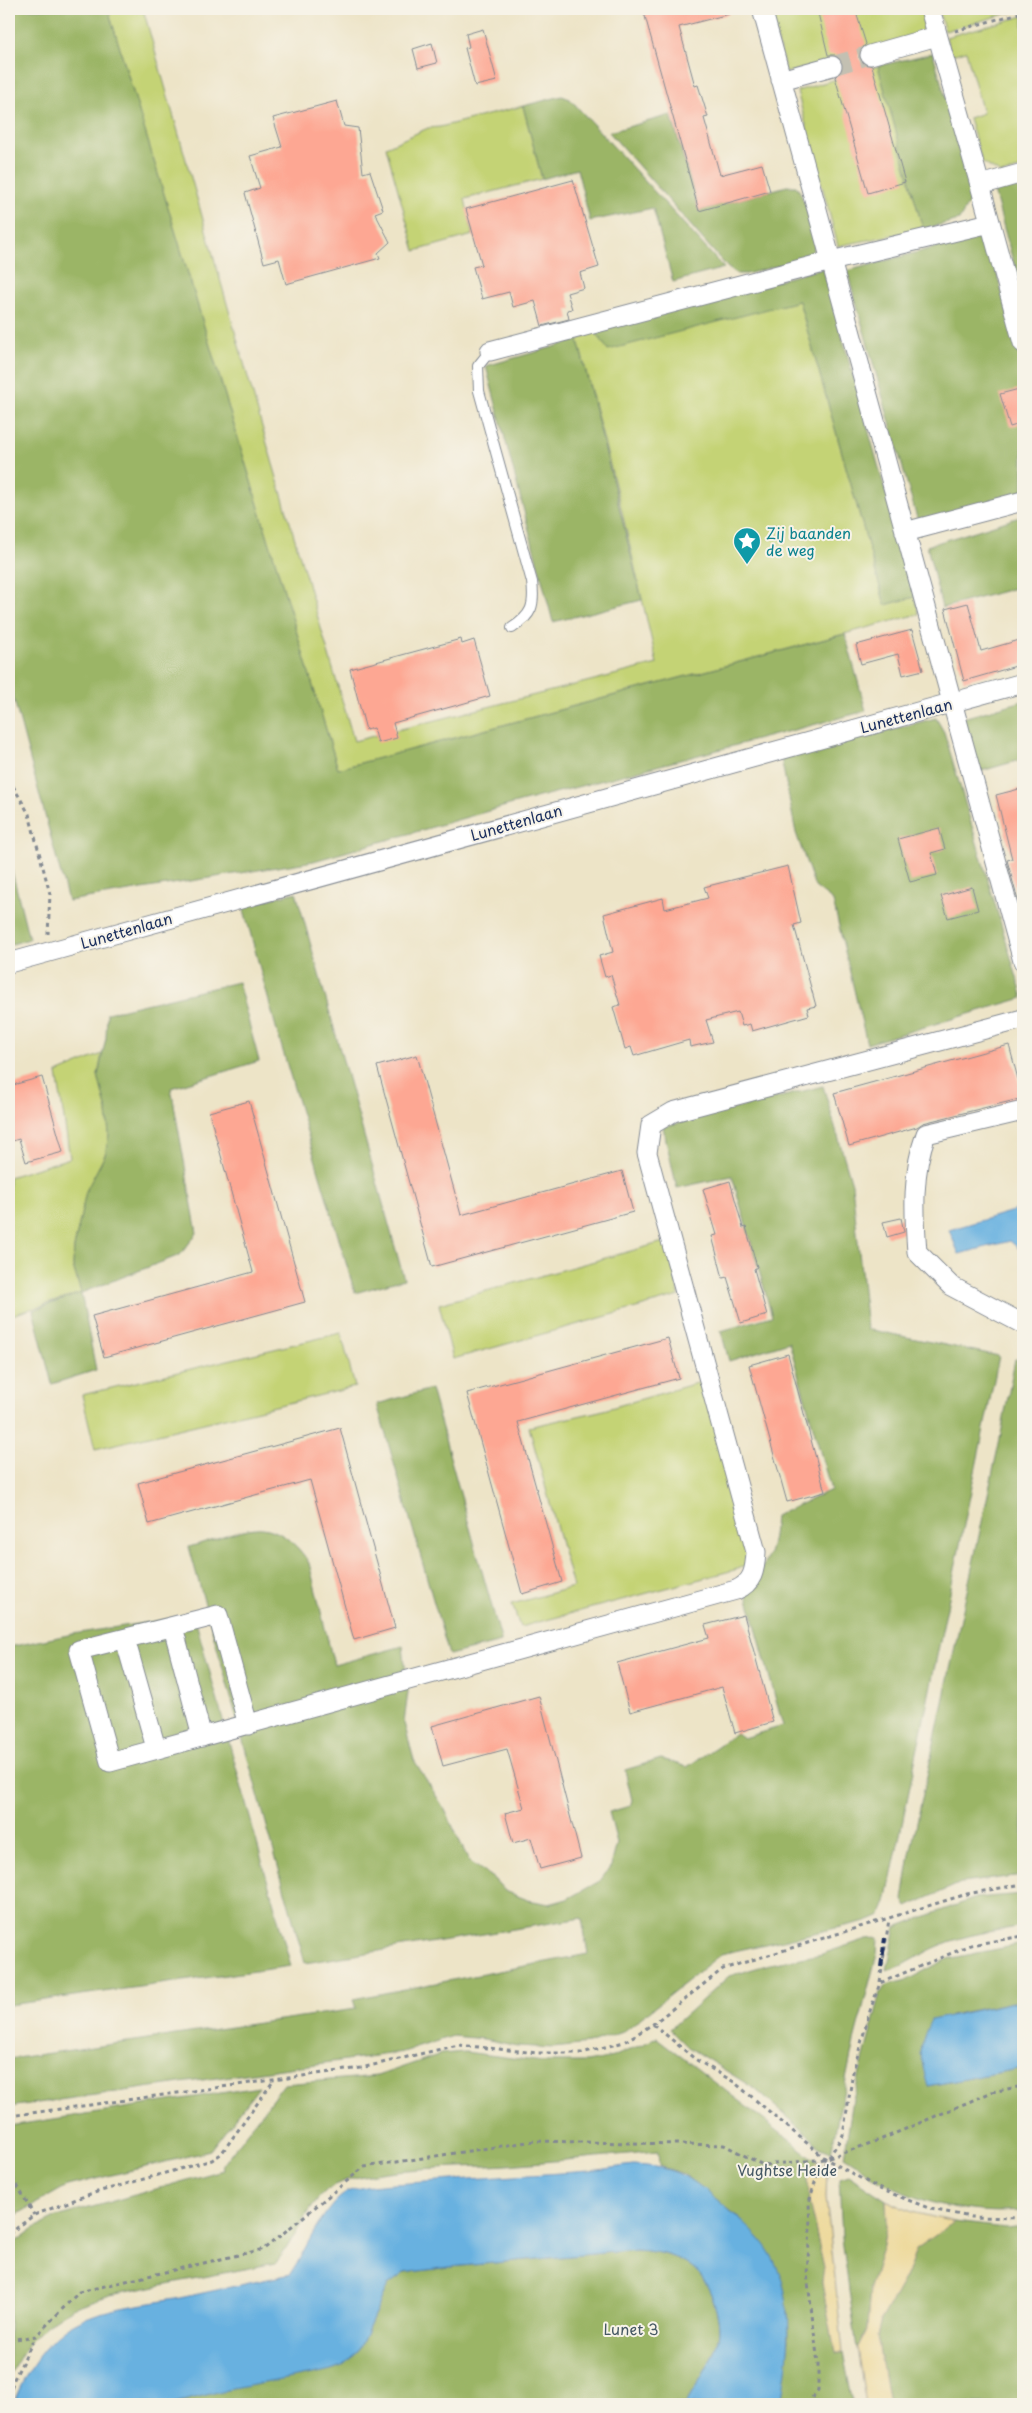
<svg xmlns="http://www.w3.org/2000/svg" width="1032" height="2413" viewBox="0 0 1032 2413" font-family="'Playpen Sans',sans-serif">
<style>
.green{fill:#c4d375;stroke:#70816a}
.forest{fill:#9bb566;stroke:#5b7262}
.sand{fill:#eeda9e;stroke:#84847e}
.water{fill:#68b1e0;stroke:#42709f}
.building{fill:#fda793}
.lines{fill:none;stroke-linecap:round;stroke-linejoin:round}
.street-tunnel{stroke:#c3c0b2;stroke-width:19;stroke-dasharray:19 9;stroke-linecap:butt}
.lane-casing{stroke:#848a92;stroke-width:12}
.street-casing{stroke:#848a92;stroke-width:21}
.path{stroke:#848a92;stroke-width:3;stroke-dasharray:4 4;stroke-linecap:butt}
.lane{stroke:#fff;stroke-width:10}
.street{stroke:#fff;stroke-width:19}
.rail{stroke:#1b2f5e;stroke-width:4;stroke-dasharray:8 4;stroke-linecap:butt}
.labels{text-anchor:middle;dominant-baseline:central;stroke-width:4;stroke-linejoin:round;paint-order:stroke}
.culture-label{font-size:15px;fill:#0d838f;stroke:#f7f3e8;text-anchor:start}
.street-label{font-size:15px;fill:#1b2f5e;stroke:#f7f3e8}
.park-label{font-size:15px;fill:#455864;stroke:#f7f3e8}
</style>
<rect width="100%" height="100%" fill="#f7f3e8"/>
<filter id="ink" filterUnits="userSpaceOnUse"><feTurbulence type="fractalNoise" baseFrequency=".02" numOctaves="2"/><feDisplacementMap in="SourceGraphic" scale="10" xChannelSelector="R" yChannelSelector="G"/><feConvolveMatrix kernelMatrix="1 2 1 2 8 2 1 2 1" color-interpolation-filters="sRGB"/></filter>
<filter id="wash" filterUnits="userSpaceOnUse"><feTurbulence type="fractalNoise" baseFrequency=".0096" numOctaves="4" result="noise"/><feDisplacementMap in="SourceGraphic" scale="20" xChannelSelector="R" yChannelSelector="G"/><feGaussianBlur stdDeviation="1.12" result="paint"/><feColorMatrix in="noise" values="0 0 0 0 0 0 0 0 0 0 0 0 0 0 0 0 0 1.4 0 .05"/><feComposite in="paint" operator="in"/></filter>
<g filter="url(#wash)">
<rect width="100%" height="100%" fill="#ede4c7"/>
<path class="green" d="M108 9H143L263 430 354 741 657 664 622 512 578 340 595 331 799 301 885 605 915 597 919 614 338 769Z
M769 9H922C925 21 926 27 917 37L786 73Z
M953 9H1023L945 31 939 13Z
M1023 16V168L1001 174 982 162 969 118 983 113 966 51 951 55 946 37Z
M878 66 923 229 838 246 797 91Z
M523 106 542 179 465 199 473 235 415 251 386 147 428 128 440 127Z
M102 1054 98 1075 107 1111 109 1135 105 1155 86 1192 74 1248 73 1266 81 1293 9 1316V1249L11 1248 9 1236V1177L70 1158 57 1073Z
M667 1241 679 1296 453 1359 439 1304Z
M341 1333 355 1387 95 1449 82 1395Z
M711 1379 730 1461 749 1564 738 1569 520 1627 512 1604 573 1587 529 1427 600 1411Z"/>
<path class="forest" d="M9 9H108L338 769 845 634 866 711 520 802 314 861 68 901 9 681Z
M933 53 973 195 959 220 923 229 878 66Z
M562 96 570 99 724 268 673 282 653 208 590 221 577 169 542 179 523 106Z
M671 115 699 211 787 186H796C803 193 815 233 815 244 814 250 811 253 806 258L747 274H737L728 268 609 132Z
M1023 183V298L994 191Z
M986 234 1023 368V493L925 520 917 518 847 271Z
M823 268 915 597 885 605 799 301 608 350 595 331Z
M578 340 642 600 553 622 486 366Z
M1023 516V586L942 608 927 546Z
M1023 701V759L978 772 963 718Z
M936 718 944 732 1023 998 867 1044 833 901 815 887 796 833 781 758Z
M9 859 29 939 9 945Z
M296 892 404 1279 355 1293 277 1031 243 906Z
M238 982 259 1061 171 1088 197 1233 180 1255 81 1293 96 1370 52 1384 33 1310 81 1293 73 1266 74 1248 86 1191 105 1155 109 1135 107 1111 98 1075 106 1038 107 1013Z
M823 1086 852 1184 867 1329 999 1356 886 1902 881 1915 867 1921 721 1954 623 2032 588 2044 553 2048 518 2046 484 2039 453 2036 403 2052 9 2107V2059L356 2009 353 1999 588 1954 582 1918 305 1963 189 1547C208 1542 238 1529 256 1528 278 1526 299 1546 309 1563L334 1665 403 1646 408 1692 404 1723 414 1760 445 1810 469 1861 494 1879 505 1891 528 1900 549 1904 567 1899 600 1881 611 1866 617 1843 609 1812 630 1806 632 1800 625 1770 661 1759 687 1767 736 1733 743 1738 783 1726 744 1584C770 1570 773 1542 775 1516L831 1490 789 1342 729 1361 721 1331 772 1316 732 1176 677 1188 663 1127Z
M1015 1359 1023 1360V1875L961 1883 907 1907 903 1900 910 1854 1001 1434Z
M431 1389 501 1639V1642L449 1655 377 1404Z
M194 1615 291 1966 9 2005V1647L73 1634Z
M1023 1894V1926C996 1931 965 1934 939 1946 921 1953 906 1967 887 1970L896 1927 976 1898Z
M878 1938 877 1954 854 2041 831 2152 819 2147 805 2132 755 2089 688 2047 670 2029 729 1976 770 1964 822 1954 867 1939Z
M1023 1944V2000L950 2015 928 2086 1023 2068V2211C975 2215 921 2205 879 2180 867 2173 856 2164 844 2157L853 2099 881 1992 886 1985 907 1980 947 1959Z
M657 2038 817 2161 808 2172 809 2202 824 2267 822 2282 835 2352H843L853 2404H781L789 2341 788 2312 759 2239 737 2216 684 2174 659 2166 658 2151C607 2156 557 2161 507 2165 464 2168 359 2166 328 2189 304 2208 296 2242 275 2263L110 2295 72 2308 47 2325 27 2345 9 2376V2247L33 2229 57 2217 223 2170 222 2165 284 2084 377 2076 441 2054 465 2052 543 2062H587L613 2057Z
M259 2087 210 2151 67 2186 9 2219V2126Z
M848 2175 886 2200 887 2221 883 2246 870 2288 867 2329 857 2349 842 2238 839 2178Z
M954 2222 1006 2228 1023 2226V2404H889L877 2336 881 2320 907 2274 916 2249Z
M636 2250C677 2253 703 2263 715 2306 719 2320 721 2332 716 2347 709 2367 696 2386 686 2404H171L358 2352 388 2285 404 2273 450 2267Z"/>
<path class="sand" d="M817 2161 827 2171 826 2197 843 2352H835L822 2282 824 2267 809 2202 808 2172Z
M886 2200 912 2212 954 2222 916 2249 907 2274 881 2320 877 2336 889 2404H866L857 2349 867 2329 870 2288 883 2246 887 2221Z"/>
<path class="water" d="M1023 1208V1252L1010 1241 959 1254 949 1230Z
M1023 2000V2068L928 2086C920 2056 917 2049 931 2020Z
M633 2165C676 2167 689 2176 721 2203 738 2218 760 2235 771 2255 797 2300 789 2356 781 2404H686C696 2386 709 2367 716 2347 721 2332 719 2320 715 2306 703 2263 677 2253 636 2250L450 2267 404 2273 388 2285 358 2352 342 2366 328 2371 222 2391 171 2404H13C23 2378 39 2350 61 2332 92 2308 138 2306 175 2299 214 2291 252 2282 291 2274 305 2251 324 2204 348 2192 362 2186 379 2185 394 2184L590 2171Z"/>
<g id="blocks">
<path class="building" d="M643 9H728L729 14 679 27 695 86 698 85 708 117 704 118 720 175 762 164 770 191 699 211Z
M817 9H855L866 44 859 52V58L863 63 872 66 905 182 868 193 835 77 843 69V63L835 55H828Z
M483 29 497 81 475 86 465 48 469 47 466 34Z
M432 43 437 63 418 68 413 49Z
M337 101 344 126 358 128 363 173 370 171 383 210 375 213 390 242 378 253 380 258 286 284 279 259 264 263 245 193 260 188 250 156 282 147 273 118Z
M573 180 599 267 580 273 584 288 567 293 572 309 567 310 569 319 542 326 535 301 513 307 509 292 482 299 473 267 482 265 466 209Z
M1023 388V423L1010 427 1000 394Z
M968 603 981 651 1023 639V664L964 681 945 609Z
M912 630 923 670 903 675 898 654 861 664 856 645Z
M461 639 462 644 474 640 490 696 393 723 397 738 378 743 374 728 366 730 350 669Z
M1023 788V908H1020L1007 860 1012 859 996 795Z
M939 828 945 849 931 853 937 875 910 882 898 839Z
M788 866 801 923 794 925 816 1006 807 1008 809 1015 752 1031 750 1024 742 1026 738 1012 706 1020 713 1042 690 1047 689 1040 634 1056 631 1047 625 1049 613 1007 620 1005 611 975 605 977 599 956 613 952 604 914 663 898 665 909 708 898 704 887Z
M972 887 978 910 948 918 941 896Z
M1009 1045 1023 1098 923 1123 917 1127 849 1146 834 1093Z
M417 1055 461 1215 622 1171 633 1212 432 1267 377 1066Z
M42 1077 63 1152 26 1162 19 1139 9 1142V1086Z
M249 1101 305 1302 104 1357 92 1316 253 1272 209 1112Z
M730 1181 743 1228 746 1227 757 1267 754 1269 767 1315 741 1323 727 1277 723 1278 712 1236 717 1235 703 1189Z
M901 1218 904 1232 887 1237 883 1222Z
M668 1338 679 1378 518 1422 562 1582 522 1594 467 1393Z
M788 1354 825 1492 787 1502 749 1365Z
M340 1428 395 1628 354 1640 310 1480 149 1524 138 1483Z
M744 1615 773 1722 735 1733 722 1687 630 1712 617 1663 709 1638 705 1625Z
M539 1696 581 1858 540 1869 531 1838 513 1843 505 1813 524 1808 507 1749 443 1766 432 1726Z"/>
</g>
</g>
<g filter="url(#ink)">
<use href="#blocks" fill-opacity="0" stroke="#848a92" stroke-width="1"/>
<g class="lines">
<path class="street-tunnel" d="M832 66 870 55"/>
<g class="lane-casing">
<path id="lane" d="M490 351 478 366 479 391 532 582C535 606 532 615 512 628"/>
</g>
<g class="street-casing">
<path id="street" d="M762 9 1023 961
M930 9 980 185
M870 55 937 36
M781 80 832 66
M1023 173 980 185 1023 343
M490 351 831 261 990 223
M905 532 1023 501
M9 963 1023 683
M1023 1111 926 1134C912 1172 914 1212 917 1252L951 1286 1023 1324
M173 1627 202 1737
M125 1639 156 1748
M248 1725 218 1615 79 1650 110 1762 736 1590C753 1583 755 1570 756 1552L647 1153 651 1125 673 1112 1023 1019"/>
</g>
<path class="path" d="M955 31 1023 12
M9 779 29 814 50 894 48 934
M880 1982 889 1919
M653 2024 695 2059 734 2082 826 2159 880 2189 931 2209 971 2217 1023 2218
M9 2116 361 2068 458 2045 538 2053H582L624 2042 653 2024 723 1969 967 1894 1023 1884
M9 2171 34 2215
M9 2234 34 2215 90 2194 212 2160 221 2154 274 2080
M9 2340 36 2336 79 2292 264 2249 364 2167 534 2141 724 2145 763 2165 826 2159 882 2139 992 2092 1023 2086
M9 2395 14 2379 35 2337
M807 2404 818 2390V2364L807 2274 810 2228 809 2202 817 2176 843 2135 853 2072 870 2011 880 1983 971 1945 1023 1936"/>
<use href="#lane" class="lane"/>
<use href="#street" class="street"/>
<path class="rail" d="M881 1967 885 1938"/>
</g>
</g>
<defs>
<g id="sight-pin" transform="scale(1.4375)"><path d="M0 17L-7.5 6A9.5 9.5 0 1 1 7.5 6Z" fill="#0f9aa8" stroke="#f7f3e8"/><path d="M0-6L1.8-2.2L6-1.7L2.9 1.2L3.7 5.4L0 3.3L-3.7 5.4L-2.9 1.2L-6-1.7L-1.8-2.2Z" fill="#fff"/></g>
</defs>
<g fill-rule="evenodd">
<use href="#sight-pin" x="747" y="541"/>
</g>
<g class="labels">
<g class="culture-label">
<text x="766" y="532">Zij baanden<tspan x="766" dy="17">de weg</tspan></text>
</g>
<g class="street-label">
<text transform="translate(906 715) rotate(-15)">Lunettenlaan</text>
<text transform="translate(516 822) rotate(-16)">Lunettenlaan</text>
<text transform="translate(126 930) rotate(-16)">Lunettenlaan</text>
</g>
<g class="park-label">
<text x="787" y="2169">Vughtse Heide</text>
<text x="631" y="2328">Lunet 3</text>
</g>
</g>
<rect width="1032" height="2413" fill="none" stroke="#f7f3e8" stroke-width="30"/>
</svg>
